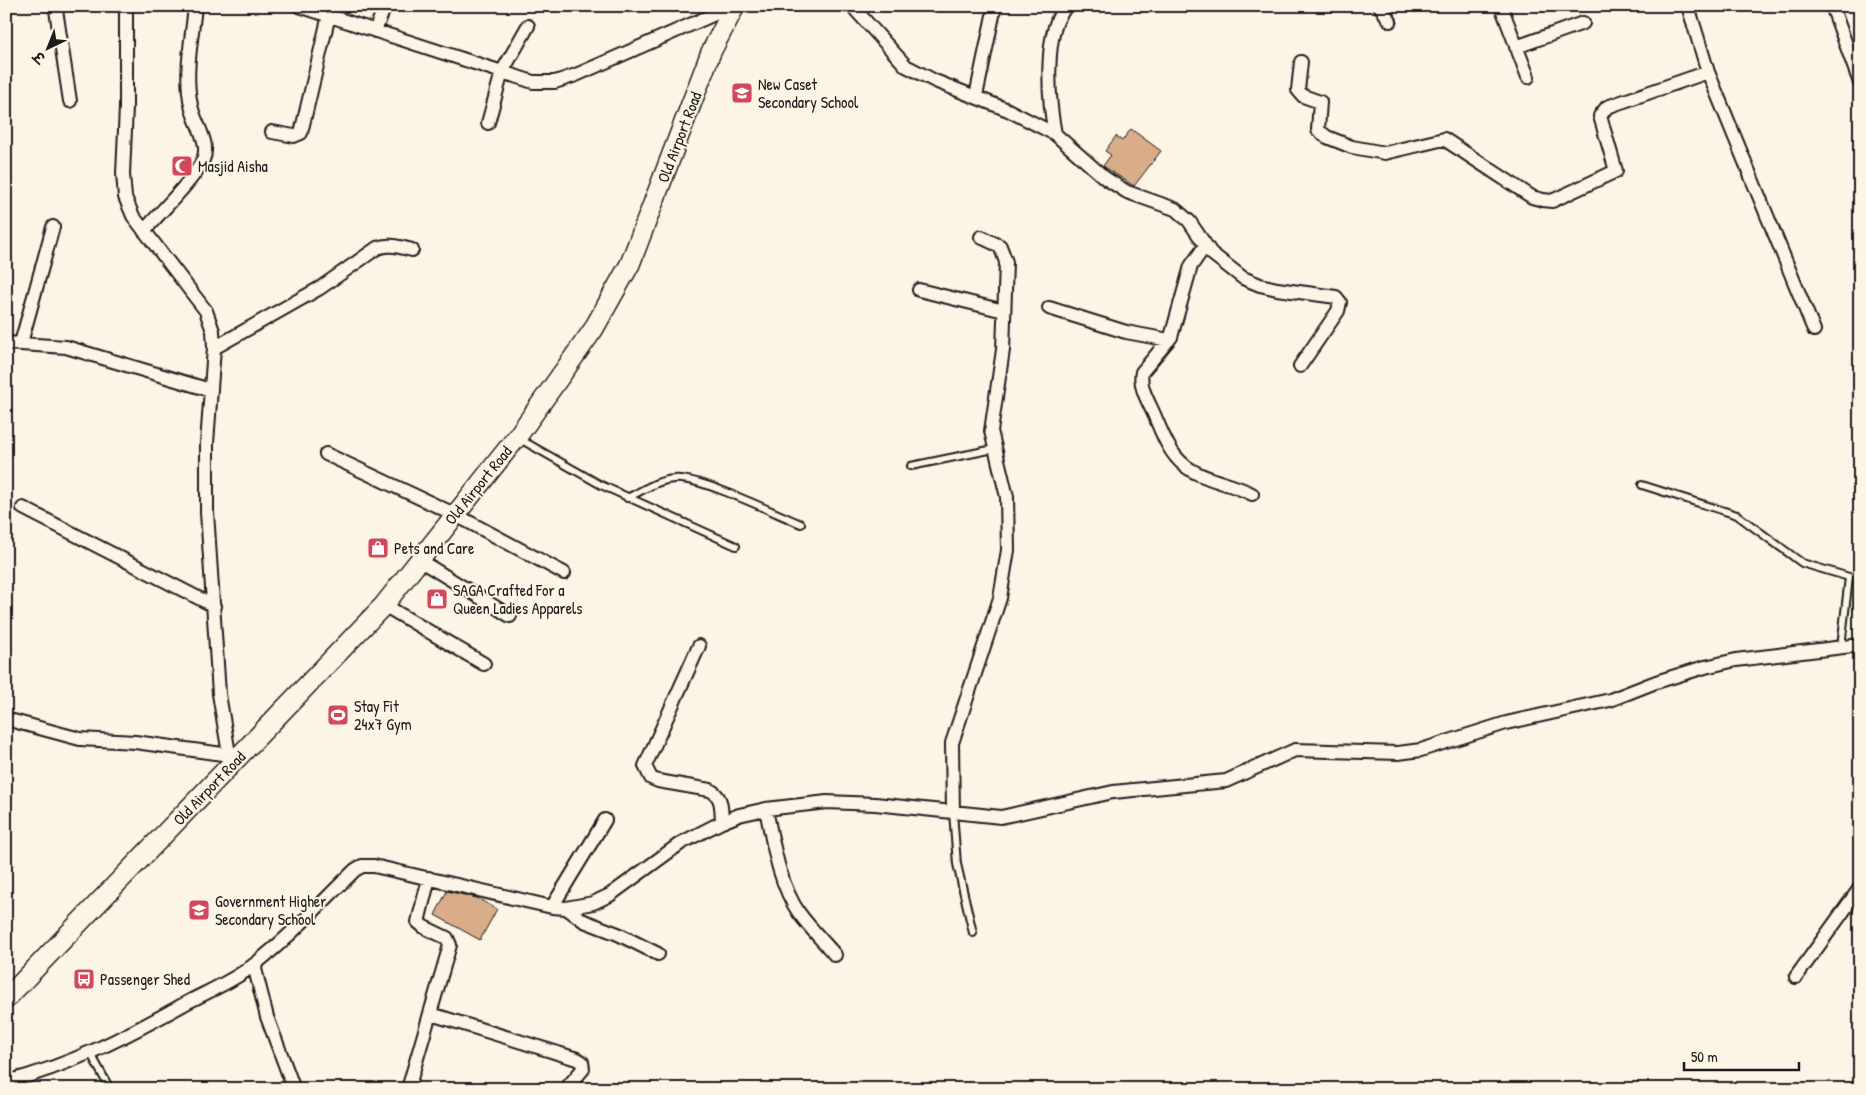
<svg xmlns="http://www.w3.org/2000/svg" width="1866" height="1095" viewBox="0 0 1866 1095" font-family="'Patrick Hand','Playpen Sans Deva',sans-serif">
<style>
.building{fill:#d9ac8a;stroke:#1c1c1c}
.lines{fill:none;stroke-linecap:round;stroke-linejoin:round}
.service-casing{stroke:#1c1c1c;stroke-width:10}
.minor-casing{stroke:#1c1c1c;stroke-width:16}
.secondary-casing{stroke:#1c1c1c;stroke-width:22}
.service{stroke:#fcf5e5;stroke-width:6}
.minor{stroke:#fcf5e5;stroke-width:12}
.secondary{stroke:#fcf5e5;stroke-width:19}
.labels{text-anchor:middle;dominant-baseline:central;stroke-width:4;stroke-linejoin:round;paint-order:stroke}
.poi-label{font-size:16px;fill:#1c1c1c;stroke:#fcf5e5;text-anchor:start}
.street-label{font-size:16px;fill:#1c1c1c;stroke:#fcf5e5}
</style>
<rect width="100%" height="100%" fill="#fcf5e5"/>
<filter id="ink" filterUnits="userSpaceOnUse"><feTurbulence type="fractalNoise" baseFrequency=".02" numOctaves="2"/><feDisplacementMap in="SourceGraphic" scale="10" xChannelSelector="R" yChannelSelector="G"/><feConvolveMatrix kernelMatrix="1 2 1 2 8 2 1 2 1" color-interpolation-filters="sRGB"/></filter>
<g filter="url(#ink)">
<path class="building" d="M1131 129 1161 151 1134 186 1103 166 1111 155 1105 151 1116 136 1122 141Z
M447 891 477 898 497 909 480 940 435 915Z"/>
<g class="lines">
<g class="service-casing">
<path id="service" d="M518 438 601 485 736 546
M911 466 994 449
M1642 485 1737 515 1802 563 1849 577 1841 647
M627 498C642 491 657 480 674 479 699 476 774 513 801 524
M953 812 957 864 973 933
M90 1052 110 1089"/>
</g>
<g class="minor-casing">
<path id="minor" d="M57 6 56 10 70 101
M126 6V107L123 174 125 197 133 216 206 311 213 331 214 348 207 443V512L219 694 229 754
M299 6 533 82H555L576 75 733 6
M852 6 906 66 935 81 1008 110 1055 134 1105 178 1127 192 1175 209 1189 221 1211 253 1243 278 1260 285 1277 289 1336 297 1340 302 1338 311 1300 366
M1380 6 1390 21
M1501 6 1528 77
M1688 6 1708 72 1814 330
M1832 6 1860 83
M375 31 385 6
M1516 47 1583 23
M1301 62 1298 90 1303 96 1320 102 1318 130 1327 137 1352 147 1385 153 1444 139 1532 197 1543 200 1552 201 1616 171 1600 116 1607 107 1708 72
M976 96 995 6
M488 123 502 72 528 26
M272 132 294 136 301 133 329 15
M1055 134C1049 103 1042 29 1067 6
M144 231C161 211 192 182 203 160 211 142 194 123 191 105 184 73 192 39 195 6
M1205 246 1191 266 1171 337 1142 372C1139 386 1147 399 1153 412 1161 430 1168 452 1184 465 1202 480 1231 483 1252 494
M919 290 1004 311
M1049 308 1126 332 1169 340
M6 343 66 347 210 390
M21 343 53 227
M214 348 320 288 377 248C389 243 399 247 412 250
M326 454 454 514 564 573
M23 508 214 606
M419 560 510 616
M384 605 484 664
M699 646 645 766 651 778 658 781 710 790C723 797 721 808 722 822
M6 719 80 739 135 742 237 756
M766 809C773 843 779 884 799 913 810 928 823 941 835 955
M953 812 952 743 1000 598 1008 550 1007 497 991 431 1003 350 1006 262 1000 246 981 237
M552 907 605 820
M566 908 584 921 618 934 658 954
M254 965 267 1017 294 1089
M1796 977 1860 888
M431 1014 577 1059 582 1062 583 1069 566 1089
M6 1082C70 1066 129 1035 186 1003 209 991 235 980 255 964 291 936 322 902 355 870L362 866H374L552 907 566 908 593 903 610 895 681 843 722 822 739 815 766 809 827 802 875 804 1001 817 1113 792 1226 781 1295 750 1398 753 1421 750 1506 723 1610 700 1656 682 1705 667 1736 660 1860 645
M408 1089 450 945 447 938 424 927 418 922 429 878"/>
</g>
<g class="secondary-casing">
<path id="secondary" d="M6 999 384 605 517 437 593 330 630 264 711 52 735 6"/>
</g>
<use href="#service" class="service"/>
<use href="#minor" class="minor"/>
<use href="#secondary" class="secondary"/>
</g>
</g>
<defs>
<g id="school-square" transform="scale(1.125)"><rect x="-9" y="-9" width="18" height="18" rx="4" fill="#d1495b" stroke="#fcf5e5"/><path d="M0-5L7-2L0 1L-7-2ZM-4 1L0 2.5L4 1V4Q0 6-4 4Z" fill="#fff"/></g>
<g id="mosque-square" transform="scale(1.125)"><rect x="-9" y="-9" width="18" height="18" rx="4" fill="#d1495b" stroke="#fcf5e5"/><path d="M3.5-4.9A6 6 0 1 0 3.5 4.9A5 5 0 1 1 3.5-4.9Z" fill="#fff"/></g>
<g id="shop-square" transform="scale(1.125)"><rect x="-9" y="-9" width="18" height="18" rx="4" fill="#d1495b" stroke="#fcf5e5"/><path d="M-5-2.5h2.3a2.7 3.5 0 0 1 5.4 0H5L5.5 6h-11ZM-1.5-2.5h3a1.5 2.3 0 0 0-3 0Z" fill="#fff"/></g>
<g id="stadium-square" transform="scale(1.125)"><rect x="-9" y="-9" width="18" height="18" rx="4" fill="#d1495b" stroke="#fcf5e5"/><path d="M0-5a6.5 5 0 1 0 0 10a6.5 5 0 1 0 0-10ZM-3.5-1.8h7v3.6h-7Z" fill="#fff"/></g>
<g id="bus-square" transform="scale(1.125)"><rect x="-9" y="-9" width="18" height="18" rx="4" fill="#d1495b" stroke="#fcf5e5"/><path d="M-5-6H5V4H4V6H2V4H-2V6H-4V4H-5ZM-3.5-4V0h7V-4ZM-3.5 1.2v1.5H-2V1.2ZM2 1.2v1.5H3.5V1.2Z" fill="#fff"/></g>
</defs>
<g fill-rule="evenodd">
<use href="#school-square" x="742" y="93"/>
<use href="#mosque-square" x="182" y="166"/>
<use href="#shop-square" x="378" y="548"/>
<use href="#shop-square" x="437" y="599"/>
<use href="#stadium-square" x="338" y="715"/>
<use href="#school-square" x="199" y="910"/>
<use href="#bus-square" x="84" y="979"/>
</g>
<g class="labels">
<g class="poi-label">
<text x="758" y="84">New Caset<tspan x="758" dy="18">Secondary School</tspan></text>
<text x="198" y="166">Masjid Aisha</text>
<text x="394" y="548">Pets and Care</text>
<text x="453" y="590">SAGA Crafted For a<tspan x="453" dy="18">Queen Ladies Apparels</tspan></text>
<text x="354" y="706">Stay Fit<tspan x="354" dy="18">24x7 Gym</tspan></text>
<text x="215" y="901">Government Higher<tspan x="215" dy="18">Secondary School</tspan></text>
<text x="100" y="979">Passenger Shed</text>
</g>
<g class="street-label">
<text transform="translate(679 137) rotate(-69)">Old Airport Road</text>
<text transform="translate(478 485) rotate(-51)">Old Airport Road</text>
<text transform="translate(209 788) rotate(-46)">Old Airport Road</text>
</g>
</g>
<rect width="1866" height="1095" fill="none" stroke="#fcf5e5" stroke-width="25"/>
<rect x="12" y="12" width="1841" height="1070" fill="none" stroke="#1c1c1c" stroke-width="2" filter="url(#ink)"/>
<g transform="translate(48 48) rotate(223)" stroke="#fcf5e5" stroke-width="4" paint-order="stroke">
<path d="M0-4L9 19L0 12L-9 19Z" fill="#1c1c1c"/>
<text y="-8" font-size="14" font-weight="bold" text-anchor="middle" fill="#1c1c1c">उ</text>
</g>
<path d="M1684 1062v8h115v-8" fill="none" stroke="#1c1c1c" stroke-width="2.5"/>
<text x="1691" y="1062" font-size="15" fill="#1c1c1c" stroke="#fcf5e5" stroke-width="4" paint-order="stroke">50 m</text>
</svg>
